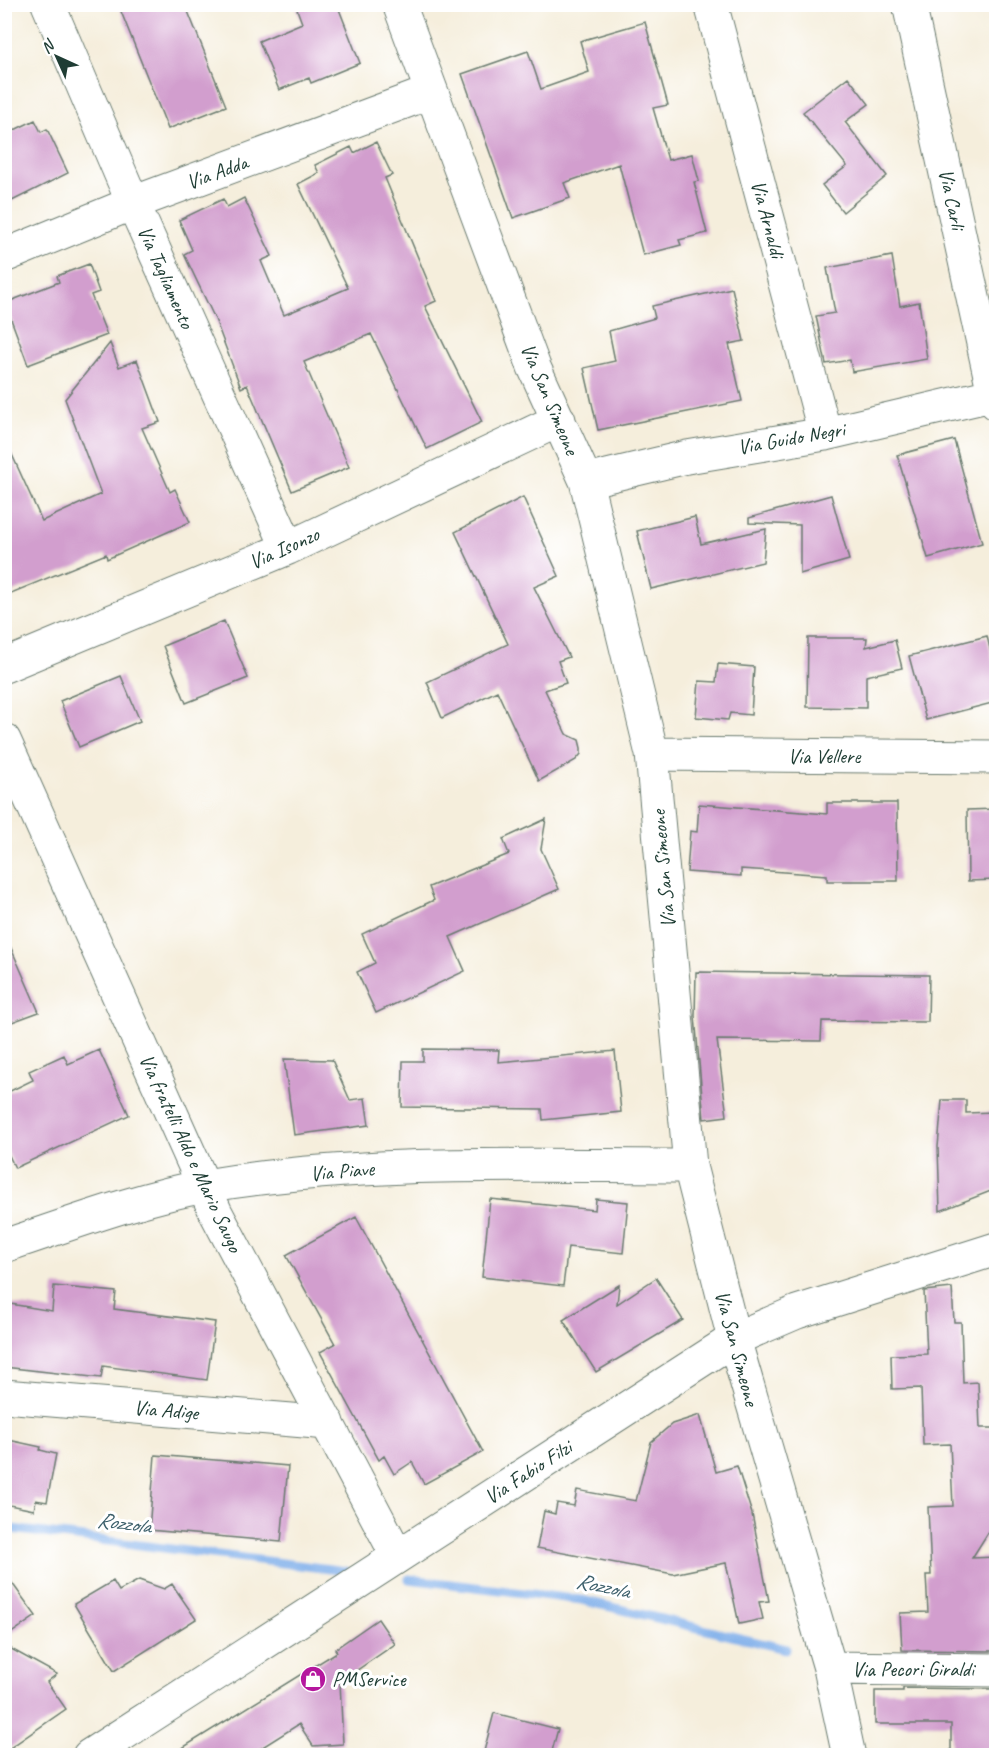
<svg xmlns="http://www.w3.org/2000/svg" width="1001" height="1760" viewBox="0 0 1001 1760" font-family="Caveat,sans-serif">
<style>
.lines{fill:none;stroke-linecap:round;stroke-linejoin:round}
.stream{stroke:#7fafea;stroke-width:9}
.building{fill:#d29ece}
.minor-casing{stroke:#6a7b6f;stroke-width:35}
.minor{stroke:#fff;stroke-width:33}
.labels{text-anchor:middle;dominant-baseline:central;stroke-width:6;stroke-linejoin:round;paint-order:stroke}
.street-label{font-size:21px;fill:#1f3d34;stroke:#fff}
.poi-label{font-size:21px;fill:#1f3d34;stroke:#fff;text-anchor:start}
.water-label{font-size:22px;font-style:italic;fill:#3c5f6b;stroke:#fff}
</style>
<rect width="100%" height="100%" fill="#fff"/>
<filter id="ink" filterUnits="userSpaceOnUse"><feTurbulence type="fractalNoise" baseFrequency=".0167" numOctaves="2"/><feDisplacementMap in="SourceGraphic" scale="12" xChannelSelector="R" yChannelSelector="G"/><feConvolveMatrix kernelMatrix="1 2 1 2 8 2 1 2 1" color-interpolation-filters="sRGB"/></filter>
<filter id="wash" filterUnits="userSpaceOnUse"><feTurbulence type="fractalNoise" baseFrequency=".008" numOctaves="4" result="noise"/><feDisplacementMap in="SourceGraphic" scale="24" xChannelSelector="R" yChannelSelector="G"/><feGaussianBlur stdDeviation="1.35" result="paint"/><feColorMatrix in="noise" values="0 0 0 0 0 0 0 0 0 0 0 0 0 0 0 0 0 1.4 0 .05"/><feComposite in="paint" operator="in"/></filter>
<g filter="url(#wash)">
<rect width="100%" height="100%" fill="#f5eedc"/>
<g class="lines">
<path class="stream" d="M4 1528 346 1571
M409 1579 582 1600 786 1649"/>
</g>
<g id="blocks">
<path class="building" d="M118 4H185L226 106 168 129Z
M295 4H337L360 63 311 83 309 78 279 90 259 41 302 23Z
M645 22 668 105 653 108 668 160 692 154 699 181 694 182 707 233 679 240 681 245 643 255 619 164 564 183 570 198 513 218 462 74 528 51 541 89 589 72 580 41Z
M848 77 869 104 845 122 887 176 843 212 822 185 847 166 803 112Z
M35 120 41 132 47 129 68 173 4 205V135Z
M376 142 392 175 385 178 436 301 425 306 482 422 427 449 371 334 304 362 349 467 292 491 247 385 241 388 215 319 184 254 192 250 179 220 223 199 227 207 244 198 272 256 261 261 284 315 348 288 298 184 319 173 315 165 351 147 354 153Z
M892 256 900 306 919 302 927 359 852 372 850 360 826 364 816 316 835 313 827 268Z
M89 264 99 292 91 295 107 335 28 365 5 303 59 282 57 276Z
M732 288 744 341 729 344 742 401 598 430 584 368 615 361 609 331 655 318 652 306Z
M110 343 119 367 137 360 160 422 142 428 170 492 175 489 190 522 107 559 106 554 4 596V437L42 521 101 494 65 399Z
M954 440 982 543 928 558 897 455Z
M831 495 849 560 800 574V525L749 523V518Z
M523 497 559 576 534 587 569 657 558 661 566 683 545 690 566 734 579 740 581 748V754L576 760 539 781 497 691 442 718 427 682 508 644 455 532Z
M695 517 701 544 766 529 763 562 651 589 637 531Z
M224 621 248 678 186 703 163 646Z
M987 636 996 674V702L926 720 909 656Z
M808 638H867L866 647 895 640 902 668 866 676V708L807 707Z
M718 664 754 667 751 715 730 713 728 720 696 717 699 681 716 682Z
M121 676 140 721 79 747 60 701Z
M827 803H897L898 881H827V875L741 869V876L687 872 690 831 697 832 699 804 827 814Z
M996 809V880L968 881 967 810Z
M546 819 541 849 559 889 450 937 465 971 376 1013 357 972 375 963 362 934 434 900 429 887 509 854 503 839Z
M4 932 39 1012 4 1025Z
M696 972 929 975 928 1022 822 1021 821 1041 717 1040 727 1116 704 1119 695 1016Z
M423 1049 499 1050 498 1062 615 1051 621 1112 543 1120 542 1109 402 1107 403 1061H423Z
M99 1050 129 1115 15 1168 4 1145V1094L33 1080 29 1071 64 1055 68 1064Z
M284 1059 332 1060 350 1100 365 1098 369 1125 294 1135Z
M942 1100H966V1113L994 1112V1120H996V1189L940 1211 938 1147Z
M490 1199 595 1210 596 1199 628 1202 623 1253 568 1247 563 1286 482 1277Z
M356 1217 483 1452 424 1484 412 1462 394 1474 384 1456 379 1460 320 1352 335 1344 286 1255Z
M656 1278 683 1320 596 1372 563 1320 619 1285 617 1304Z
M54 1286 116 1292 114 1309 215 1322 207 1380 103 1366 101 1378 4 1367V1303L52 1311Z
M952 1288 954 1322H961L963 1383 978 1382 980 1428H996V1520L972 1558 996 1557V1651L902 1650 900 1613 928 1612 926 1575H931L928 1507 953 1506 950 1444 923 1445 921 1388 892 1389 891 1355 927 1354 924 1291Z
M700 1415 716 1472 737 1466 752 1514 769 1601 759 1602 763 1619 739 1624 726 1563 673 1574 537 1548 544 1511 555 1514 557 1503 574 1506 577 1490 636 1501 651 1442 672 1424Z
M4 1439 41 1447 40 1450 56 1454 47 1502 36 1500 34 1510 4 1504Z
M155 1455 288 1466 281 1542 149 1530Z
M4 1572 36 1616 4 1638Z
M139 1580 164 1589 172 1584 196 1619 114 1671 74 1604 113 1581 119 1591Z
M378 1619 395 1644 340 1682 343 1744 313 1746 299 1724 250 1755H171L337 1652 335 1649Z
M4 1645 57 1674 47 1682 66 1709 4 1752Z
M903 1688 996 1689V1755H951V1724H875V1691H903Z
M494 1713 558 1729 551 1755H483Z"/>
</g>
</g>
<g filter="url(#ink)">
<use href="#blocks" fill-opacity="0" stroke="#6a7b6f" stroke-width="1.5"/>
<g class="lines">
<g class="minor-casing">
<path id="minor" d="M48 4 133 203 288 548
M399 4 534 367 586 481 652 754 690 1166 734 1339 830 1668 849 1756
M711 4 825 434
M909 4 996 403
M4 256 133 203 431 92
M586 481 687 457 825 434 996 394
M4 666 288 548 559 420
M4 740 216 1213 397 1555
M652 754 996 757
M4 1246C68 1225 139 1198 205 1186 365 1159 528 1166 690 1166
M4 1396 328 1423
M830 1668 996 1670
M89 1756 734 1339 797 1312 996 1249"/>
</g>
<use href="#minor" class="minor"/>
</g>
</g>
<defs>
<g id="shop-disc" transform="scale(1.35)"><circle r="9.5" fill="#b5179e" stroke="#fff"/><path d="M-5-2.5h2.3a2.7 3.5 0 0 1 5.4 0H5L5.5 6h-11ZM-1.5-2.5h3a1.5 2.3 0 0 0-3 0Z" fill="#fff"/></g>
</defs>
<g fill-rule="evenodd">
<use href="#shop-disc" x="313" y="1679"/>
</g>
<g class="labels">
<g class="street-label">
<text transform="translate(217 172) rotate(-20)">Via Adda</text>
<text transform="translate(952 199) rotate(78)">Via Carli</text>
<text transform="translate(768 219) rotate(75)">Via Arnaldi</text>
<text transform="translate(166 277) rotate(66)">Via Tagliamento</text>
<text transform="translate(550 399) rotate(67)">Via San Simeone</text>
<text transform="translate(791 438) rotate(-10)">Via Guido Negri</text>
<text transform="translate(284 548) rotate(-24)">Via Isonzo</text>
<text x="824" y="756">Via Vellere</text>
<text transform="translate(663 869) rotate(-95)">Via San Simeone</text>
<text transform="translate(191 1153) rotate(65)">Via fratelli Aldo e Mario Saugo</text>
<text transform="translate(342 1171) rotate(-5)">Via Piave</text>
<text transform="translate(737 1348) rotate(75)">Via San Simeone</text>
<text transform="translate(166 1410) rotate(5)">Via Adige</text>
<text transform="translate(528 1472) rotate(-33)">Via Fabio Filzi</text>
<text x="913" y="1669">Via Pecori Giraldi</text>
</g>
<g class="poi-label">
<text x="332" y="1679">PMService</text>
</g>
<g class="water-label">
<text transform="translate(124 1523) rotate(7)">Rozzola</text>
<text transform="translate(603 1586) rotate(12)">Rozzola</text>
</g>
</g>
<rect width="1001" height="1760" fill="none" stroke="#fff" stroke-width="24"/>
<g transform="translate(57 57) rotate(315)" stroke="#ffffff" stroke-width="4.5" paint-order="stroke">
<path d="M0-4.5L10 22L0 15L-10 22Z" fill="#1f3d34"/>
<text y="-9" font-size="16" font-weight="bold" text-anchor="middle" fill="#1f3d34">N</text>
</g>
</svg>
